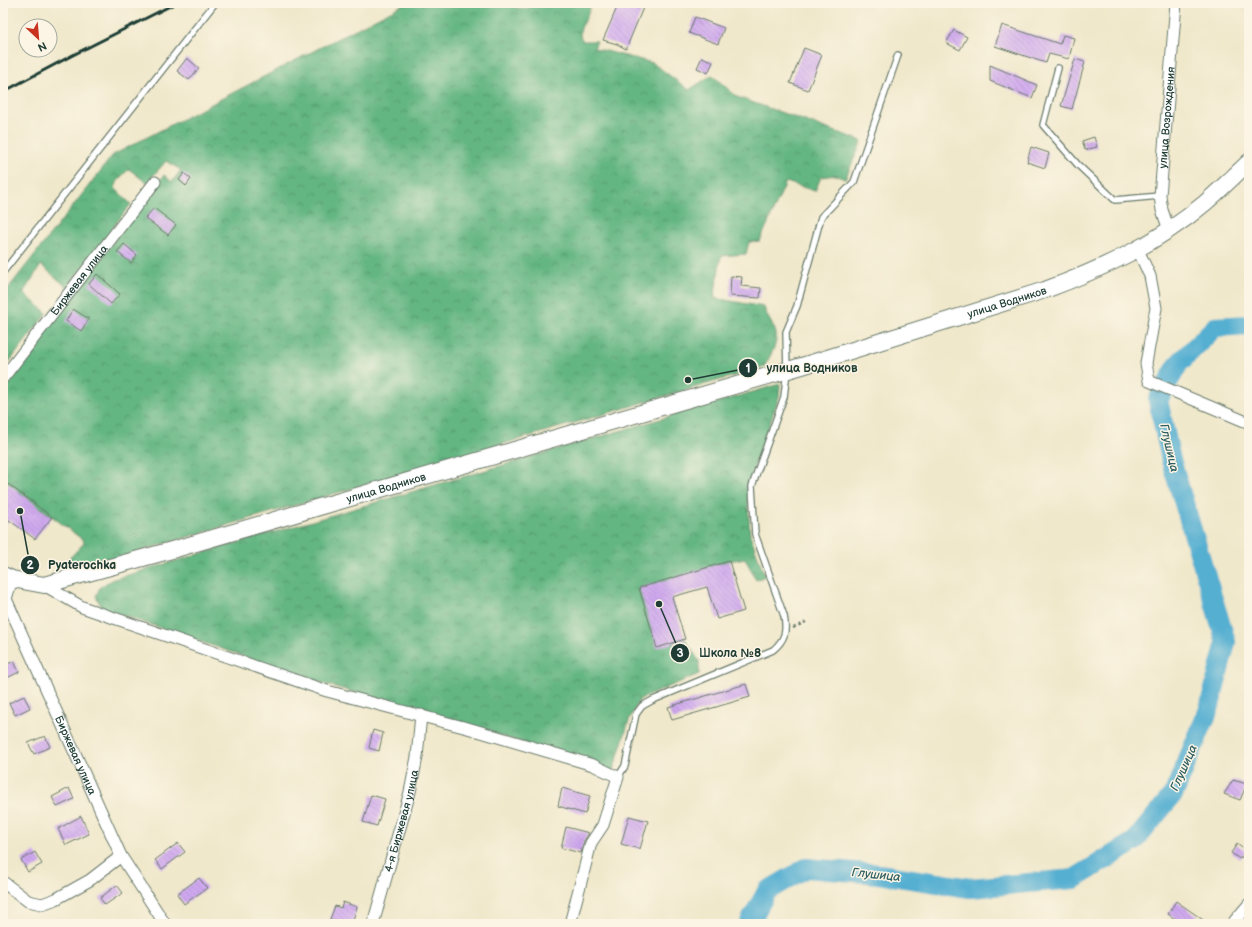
<svg xmlns="http://www.w3.org/2000/svg" width="1252" height="927" viewBox="0 0 1252 927" font-family="'Balsamiq Sans',sans-serif">
<style>
.forest{fill:url(#forest-crowns);stroke:#427a5b}
.lines{fill:none;stroke-linecap:round;stroke-linejoin:round}
.river{stroke:#54afd1;stroke-width:20}
.building{fill:url(#building-back-hatch)}
.service-casing{stroke:#687969;stroke-width:8}
.minor-casing{stroke:#687969;stroke-width:13}
.secondary-casing{stroke:#687969;stroke-width:18}
.path{stroke:#687969;stroke-width:2;stroke-dasharray:3 3;stroke-linecap:butt}
.service{stroke:#fff;stroke-width:5.5}
.minor{stroke:#fff;stroke-width:11}
.secondary{stroke:#fff;stroke-width:16}
.rail{stroke:#1f3d34;stroke-width:3}
.labels{text-anchor:middle;dominant-baseline:central;stroke-width:3;stroke-linejoin:round;paint-order:stroke}
.street-label{font-size:11px;fill:#1f3d34;stroke:#fcf5e5}
.water-label{font-size:12px;font-style:italic;fill:#2f5f63;stroke:#fcf5e5}
.leader{fill:none;stroke:#1f3d34;stroke-width:1.5}
.callout-dot{fill:#1f3d34;stroke:#fcf5e5;stroke-width:1.5}
.mark-label{font-size:12px;text-anchor:middle;font-weight:bold;fill:#fff}
.callout-label{font-size:12px;text-anchor:middle;font-weight:bold;fill:#1f3d34;stroke:#fcf5e5;stroke-width:3;stroke-linejoin:round;paint-order:stroke}
</style>
<defs>
<pattern id="forest-crowns" width="20" height="18" patternUnits="userSpaceOnUse"><rect width="20" height="18" fill="#64b682"/><path d="M2 6a3 3 0 1 1 6 0M12 15a3 3 0 1 1 6 0" fill="none" stroke="#52956b"/></pattern>
<pattern id="building-back-hatch" width="6" height="6" patternUnits="userSpaceOnUse"><rect width="6" height="6" fill="#d0a9f0"/><path d="M-1 5l2 2M0 0l6 6M5-1l2 2" fill="none" stroke="#a88bc3"/></pattern>
</defs>
<rect width="100%" height="100%" fill="#fcf5e5"/>
<filter id="ink" filterUnits="userSpaceOnUse"><feTurbulence type="fractalNoise" baseFrequency=".025" numOctaves="2"/><feDisplacementMap in="SourceGraphic" scale="8" xChannelSelector="R" yChannelSelector="G"/><feConvolveMatrix kernelMatrix="1 2 1 2 8 2 1 2 1" color-interpolation-filters="sRGB"/></filter>
<filter id="wash" filterUnits="userSpaceOnUse"><feTurbulence type="fractalNoise" baseFrequency=".012" numOctaves="4" result="noise"/><feDisplacementMap in="SourceGraphic" scale="16" xChannelSelector="R" yChannelSelector="G"/><feGaussianBlur stdDeviation="0.9" result="paint"/><feColorMatrix in="noise" values="0 0 0 0 0 0 0 0 0 0 0 0 0 0 0 0 0 1.4 0 .05"/><feComposite in="paint" operator="in"/></filter>
<g filter="url(#wash)">
<rect width="100%" height="100%" fill="#f0e8cb"/>
<path class="forest" d="M406 3H510L516 8H528L539 3H591C590 7 589 12 587 16 583 25 576 32 583 41H597L594 48 653 63 689 90 712 75 737 97 862 141 845 179 835 175 821 177 815 191 786 182 760 241 749 242 746 254 721 256 714 298 764 307C766 315 770 320 774 328 781 340 770 356 764 367L99 563 81 567 65 563 84 543 83 540 7 482 3 487V387L164 175 172 182 181 170 166 161 147 183 129 169 118 180 115 188 131 204 67 287 41 265 23 293 47 313 3 370V295L113 155Z
M780 384 779 397 747 488 750 535 765 576 756 580 745 558 729 561 639 588 657 647 685 639 699 661V674L640 699 630 718 613 771 421 711 328 685 102 608 96 596 100 587 114 579Z"/>
<g class="lines">
<path class="river" d="M749 924 767 891 806 868 879 874 970 888 1074 879 1135 841 1174 793 1209 709 1226 642 1171 460 1158 400 1179 363 1215 327 1249 325"/>
</g>
<g id="blocks">
<path class="building" d="M619 3H645L626 49 617 44 603 40Z
M695 17 724 28 718 44 689 33Z
M1002 25 1060 44 1063 35 1074 38 1069 59 1049 54 1046 63 995 46Z
M954 30 967 37 960 50 946 43Z
M804 48 822 55 808 90 790 83Z
M702 57 713 62 708 73 697 68Z
M187 58 199 68 189 80 177 71Z
M1075 59 1085 62 1072 109 1061 106Z
M990 65 1037 85 1032 98 990 81Z
M1094 137 1097 147 1085 150 1082 141Z
M1031 147 1049 153 1045 168 1027 162Z
M184 173 191 179 186 186 179 180Z
M154 208 176 225 168 235 145 218Z
M124 244 137 255 131 263 117 252Z
M97 274 120 294 111 304 89 284Z
M731 276 742 277 741 286 761 288 760 298 730 296Z
M73 309 89 319 81 331 66 321Z
M8 484 52 517 35 539 9 520 3 528V490Z
M729 561 744 611 717 619 707 587 672 597 685 639 657 648 639 588Z
M14 661 19 672 3 680V666Z
M746 684 750 697 672 720 668 707Z
M24 696 30 708 15 715 9 703Z
M373 730 383 733 379 751 369 748Z
M45 736 50 747 34 754 28 743Z
M1233 780 1247 784 1240 800 1224 794Z
M69 788 74 799 57 807 52 797Z
M562 788 590 796 585 814 558 806Z
M371 795 385 799 377 826 363 822Z
M81 816 89 834 66 845 58 829Z
M629 816 648 821 640 849 621 844Z
M566 827 589 833 584 841 581 853 561 848Z
M178 843 185 852 162 869 155 860Z
M1237 844 1246 851 1240 859 1231 853Z
M35 852 42 864 28 872 21 860Z
M199 878 207 888 184 904 177 894Z
M117 885 123 893 105 905 100 898Z
M1176 901 1209 924H1182L1168 914Z
M343 902 357 907 352 924H344L330 919 335 906 341 908Z"/>
</g>
</g>
<g filter="url(#ink)">
<use href="#blocks" fill-opacity="0" stroke="#687969" stroke-width="1"/>
<g class="lines">
<g class="service-casing">
<path id="service" d="M1058 68 1043 125 1078 165 1115 200 1160 196
M3 272 215 3
M618 777 625 766 636 714 642 706 653 700 773 650C785 640 787 631 784 616L755 534 752 486 784 397 787 371 786 332 797 306 821 217 854 182 898 55"/>
</g>
<g class="minor-casing">
<g id="minor">
<path id="s1" d="M1169 230 1162 210 1160 196 1176 3"/>
<path d="M1138 250 1150 276 1156 308 1146 363 1149 381 1249 423"/>
<path id="s2" d="M3 378 155 182"/>
<path id="s3" d="M12 579 6 599 121 856 165 924"/>
<path d="M44 585 82 607 327 691 471 729 593 765 618 777 603 825 591 843 570 924"/>
<path d="M3 882 28 901 42 904 56 899 90 880 121 856"/>
<path id="s4" d="M373 924 410 792 417 757 421 715"/>
<path d="M1232 924 1249 904"/>
</g>
</g>
<g class="secondary-casing">
<g id="secondary">
<path id="s5" d="M3 575 12 579 44 585 172 550 802 366 1045 290C1102 269 1158 243 1205 203 1220 190 1234 176 1249 162"/>
</g>
</g>
<path class="path" d="M793 628 806 622"/>
<use href="#service" class="service"/>
<use href="#minor" class="minor"/>
<use href="#secondary" class="secondary"/>
<path class="rail" d="M3 92 71 56 176 3"/>
</g>
</g>
<g class="labels">
<g class="street-label">
<text stroke="none"><textPath href="#s1" startOffset="114">улица Возрождения</textPath></text>
<text stroke="none"><textPath href="#s2" startOffset="124">Биржевая улица</textPath></text>
<text stroke="none"><textPath href="#s5" startOffset="1046">улица Водников</textPath></text>
<text stroke="none"><textPath href="#s5" startOffset="398">улица Водников</textPath></text>
<text stroke="none"><textPath href="#s3" startOffset="192">Биржевая улица</textPath></text>
<text stroke="none"><textPath href="#s4" startOffset="107">4-я Биржевая улица</textPath></text>
</g>
<g class="water-label">
<text transform="translate(1169 448) rotate(77)">Глушица</text>
<text transform="translate(1184 768) rotate(-66)">Глушица</text>
<text transform="translate(876 875) rotate(6)">Глушица</text>
</g>
</g>
<path class="leader" d="M688 380L748 368M20 511L30 565M659 604L680 653"/>
<g class="callout-dot">
<circle cx="688" cy="380" r="4"/>
<circle cx="20" cy="511" r="4"/>
<circle cx="659" cy="604" r="4"/>
<circle cx="748" cy="368" r="10"/>
<circle cx="30" cy="565" r="10"/>
<circle cx="680" cy="653" r="10"/>
</g>
<g class="mark-label">
<text x="748" y="372">1</text>
<text x="30" y="569">2</text>
<text x="680" y="657">3</text>
</g>
<g class="callout-label">
<text x="812" y="372">улица Водников</text>
<text x="82" y="569">Pyaterochka</text>
<text x="730" y="657">Школа №8</text>
</g>
<rect width="1252" height="927" fill="none" stroke="#fcf5e5" stroke-width="16"/>
<g transform="translate(38 38) rotate(154)"><circle r="19" fill="#fcf5e5" stroke="#a4ab9e"/>
<path d="M0-3L7 15L0 10L-7 15Z" fill="#c8321e"/>
<text y="-6" font-size="11" font-weight="bold" text-anchor="middle" fill="#1f3d34">N</text>
</g>
</svg>
